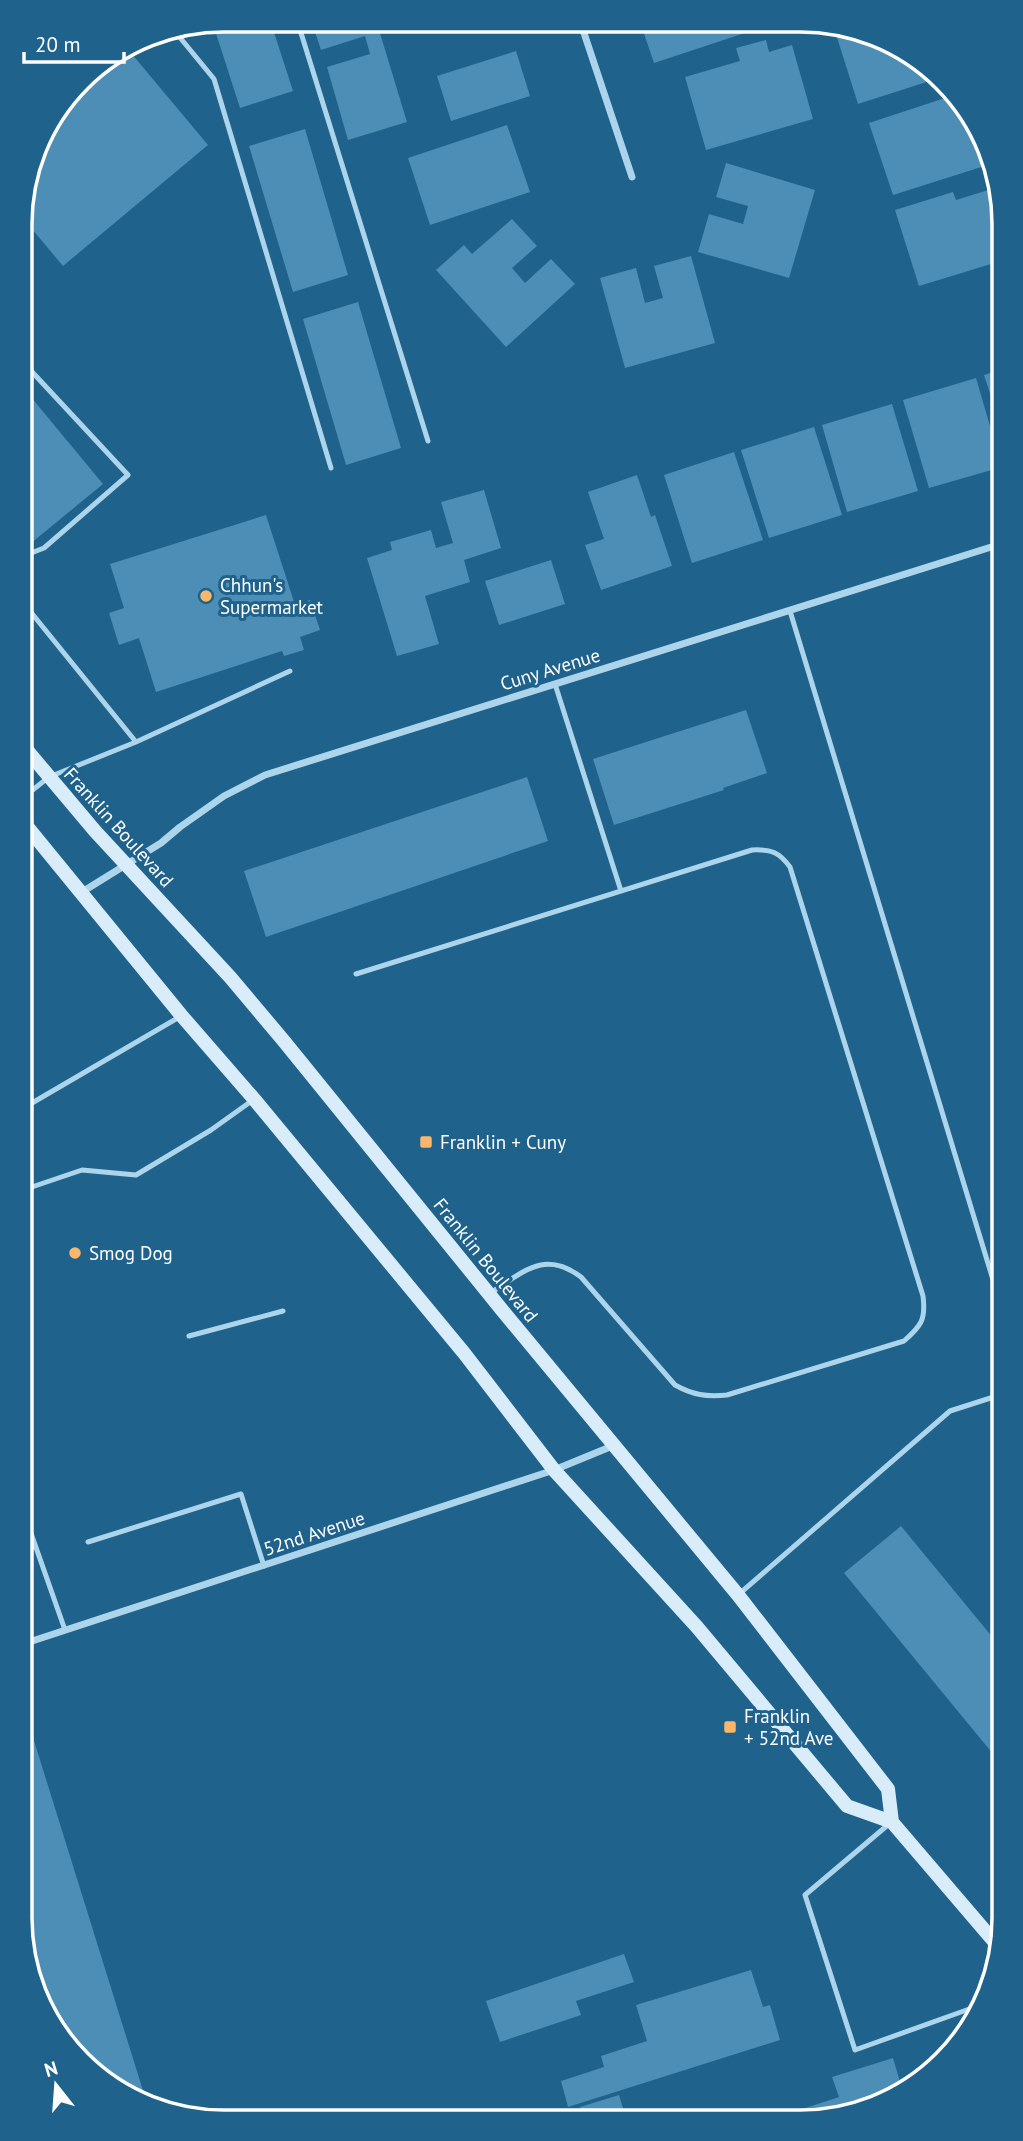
<svg xmlns="http://www.w3.org/2000/svg" width="1023" height="2141" viewBox="0 0 1023 2141" font-family="'PT Sans',sans-serif">
<style>
.building{fill:#4c8eb5}
.lines{fill:none;stroke-linecap:round;stroke-linejoin:round}
.lane{stroke:#acd5ec;stroke-width:5}
.street{stroke:#acd5ec;stroke-width:7}
.secondary{stroke:#d8ecf9;stroke-width:14}
.poi-dot{fill:#fab76c;stroke:#1f628c;stroke-width:2.5}
.labels{text-anchor:middle;dominant-baseline:central;stroke-width:6;stroke-linejoin:round;paint-order:stroke}
.poi-label{font-size:19px;fill:#fff;stroke:#1f628c;text-anchor:start}
.street-label{font-size:19px;fill:#fff;stroke:#1f628c}
.rim{fill:none;stroke:#fff;stroke-width:3.5}
</style>
<rect width="100%" height="100%" fill="#1f628c"/>
<path class="building" d="M224 19 270 20 293 91 240 108 212 21Z
M311 20H376L407 122 348 140 327 67 370 54 365 36 321 50Z
M640 22 762 23 763 27 654 63Z
M847 27 934 70 939 78 858 104 835 31Z
M766 40 769 52 792 45 813 119 706 150 685 77 740 61 736 48Z
M126 47 208 145 63 266 21 216V197L40 133 89 70Z
M516 51 530 96 451 121 437 76Z
M951 96 994 163 893 195 869 123Z
M507 125 530 192 430 225 408 158Z
M305 129 348 275 293 292 249 146Z
M726 163 815 190 789 278 698 252 709 214 743 224 748 206 716 197Z
M998 187 1004 224V260L919 286 895 210 953 192 956 200Z
M512 219 537 246 512 268 525 283 551 259 575 284 506 347 436 270 464 245 472 254Z
M691 256 715 343 625 368 600 278 636 268 645 303 663 298 654 266Z
M358 302 401 448 346 465 303 319Z
M1004 369V433H1003L984 375Z
M976 378 1002 467 929 488 903 400Z
M21 385 103 484 30 544 21 533Z
M892 404 918 491 847 512 822 425Z
M814 427 842 515 769 538 741 450Z
M734 452 763 540 692 563 664 475Z
M637 475 651 517 655 515 672 566 601 590 585 545 604 539 588 492Z
M484 490 501 548 464 560 470 582 425 596 439 644 397 656 367 558 392 550 390 542 431 530 436 548 453 543 441 502Z
M266 515 295 605 310 600 320 630 300 637 304 650 284 656 282 651 156 692 139 638 119 645 109 613 124 608 110 564Z
M551 560 565 604 499 625 485 581Z
M746 710 767 773 723 788 724 790 614 825 593 759Z
M527 777 548 841 266 937 244 871Z
M901 1526 1003 1650V1766L844 1573Z
M26 1715 145 2097 89 2071 30 1983 19 1918V1717Z
M624 1954 634 1982 576 2001 581 2015 500 2042 486 2001Z
M751 1970 763 2007 770 2005 780 2040 568 2107 561 2081 604 2067 601 2056 647 2041 636 2005Z
M893 2058 901 2085 865 2111 800 2122H763L839 2097 832 2077Z
M619 2095 627 2121H584L580 2107Z"/>
<g class="lines">
<path class="lane" d="M297 20 428 441
M173 29 214 79 331 468
M21 557 44 548 128 475 21 360
M21 600 136 742 290 671
M790 611 997 1293 1003 1292
M555 684 621 891
M20 800 49 777 136 742
M356 974 752 850C771 849 779 852 790 867L923 1296C926 1320 921 1326 904 1341L727 1395C706 1397 693 1395 675 1385L581 1277C544 1249 522 1273 489 1294
M20 1110 181 1016
M20 1191 82 1170 136 1175 211 1130 253 1100
M189 1336 283 1311
M20 1502 65 1630
M88 1542 241 1494 264 1566
M20 1552 35 1547
M738 1595 950 1411 1003 1394
M889 1824 805 1895 855 2050 975 2007"/>
<path class="street" d="M580 21 632 177
M82 892 161 843 180 827 224 796 265 775 1004 543
M20 1645 554 1470 615 1445"/>
<path class="secondary" d="M20 742 95 831 230 977 283 1040 502 1310 738 1595 888 1789 892 1822
M20 818 181 1015 254 1099 464 1353 554 1470 697 1627 847 1806 892 1822 998 1946"/>
</g>
<g class="poi-dot">
<circle cx="206" cy="596" r="7"/>
<rect x="419" y="1135" width="14" height="14" rx="3.5"/>
<circle cx="75" cy="1253" r="7"/>
<rect x="723" y="1720" width="14" height="14" rx="3.5"/>
</g>
<g class="labels">
<g class="poi-label">
<text x="220" y="585">Chhun's<tspan x="220" dy="22">Supermarket</tspan></text>
<text x="440" y="1142">Franklin + Cuny</text>
<text x="89" y="1253">Smog Dog</text>
<text x="744" y="1716">Franklin<tspan x="744" dy="22">+ 52nd Ave</tspan></text>
</g>
<g class="street-label">
<text transform="translate(550 669) rotate(-17)">Cuny Avenue</text>
<text transform="translate(119 827) rotate(48)">Franklin Boulevard</text>
<text transform="translate(486 1260) rotate(51)">Franklin Boulevard</text>
<text transform="translate(314 1533) rotate(-18)">52nd Avenue</text>
</g>
</g>
<path d="M0 0H1023V2141H0ZM224 32H800A192 192 0 0 1 992 224V1918A192 192 0 0 1 800 2110H224A192 192 0 0 1 32 1918V224A192 192 0 0 1 224 32Z" fill="#1f628c" fill-rule="evenodd"/>
<path class="rim" d="M224 32H800A192 192 0 0 1 992 224V1918A192 192 0 0 1 800 2110H224A192 192 0 0 1 32 1918V224A192 192 0 0 1 224 32Z"/>
<g transform="translate(56 2085) rotate(343)" stroke="#1f628c" stroke-width="5" paint-order="stroke">
<path d="M0-5L12 26L0 18L-12 26Z" fill="#ffffff"/>
<text y="-10" font-size="19" font-weight="bold" text-anchor="middle" fill="#ffffff">N</text>
</g>
<path d="M24 52v10h100v-10" fill="none" stroke="#ffffff" stroke-width="3.5"/>
<text x="35" y="52" font-size="21" fill="#ffffff" stroke="#1f628c" stroke-width="5" paint-order="stroke">20 m</text>
</svg>
